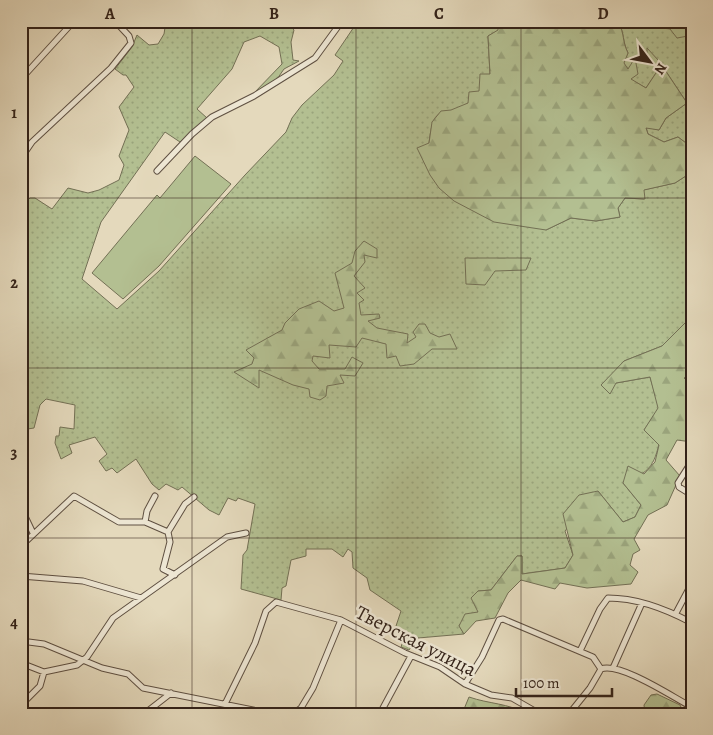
<svg xmlns="http://www.w3.org/2000/svg" width="713" height="735" viewBox="0 0 713 735" font-family="Alegreya,serif">
<style>
.grass{fill:url(#grass-dots);stroke:#737055}
.forest{fill:url(#forest-firs);stroke:#737055}
.garden{fill:#b3bf91;stroke:#737055}
.lines{fill:none;stroke-linecap:round;stroke-linejoin:round}
.street-casing{stroke:#5f5042;stroke-width:7}
.street{stroke:#ede6d3;stroke-width:5}
.grid{fill:none;stroke:#332219;stroke-width:1;stroke-opacity:0.55}
.labels{text-anchor:middle;dominant-baseline:central;stroke-width:5;stroke-linejoin:round;paint-order:stroke}
.street-label{font-size:20px;fill:#332219;stroke:#ede6d3}
.neatline{fill:none;stroke:#332219;stroke-width:2}
.grid-label{font-size:16px;text-anchor:middle;font-weight:bold;fill:#332219}
</style>
<defs>
<pattern id="grass-dots" width="8" height="8" patternUnits="userSpaceOnUse" patternTransform="scale(1.25)"><rect width="8" height="8" fill="#b3bf91"/><path d="M2 2h.1M6 6h.1" fill="none" stroke="#9aa47c" stroke-width="1.8" stroke-linecap="round"/></pattern>
<pattern id="forest-firs" width="22" height="20" patternUnits="userSpaceOnUse" patternTransform="scale(1.25)"><rect width="22" height="20" fill="#b3bf91"/><path d="M5 1l3.5 6h-7zM16 11l3.5 6h-7z" fill="#9aa47c"/></pattern>
</defs>
<rect width="100%" height="100%" fill="#e4d9bc"/>
<filter id="stains"><feTurbulence type="fractalNoise" baseFrequency=".004" numOctaves="4"/><feColorMatrix values="0 0 0 0 .2 0 0 0 0 .09 0 0 0 0 .02 0 0 0 .5 -.17"/></filter>
<radialGradient id="worn" r=".72"><stop offset=".6" stop-color="#630" stop-opacity="0"/><stop offset="1" stop-color="#630" stop-opacity=".3"/></radialGradient>
<path class="grass" d="M166 21H286L294 30 291 42 293 60 299 61 284 69 275 82 254 93 282 64 279 47 260 36 244 42 232 69 197 109 207 118 180 142 165 132 101 222 82 279 117 309 159 271 245 175 286 132 292 118 302 105 334 75 343 61 335 55 358 21H497L499 30 488 36 490 75C484 84 477 96 468 103 444 121 434 98 429 143L546 230 571 218 596 221 620 217 618 208 625 198 644 199 643 190 675 183 692 172V316L662 346 624 361 616 383 650 377 659 408 644 430 659 444C653 470 646 473 623 483L641 505 635 517 623 522 598 491 565 531 573 555 565 568 522 574V556H517L491 590 478 591V613L459 625 464 634 418 638 409 650 401 647 406 632 396 626 401 611 370 590 367 578 353 568 352 552 348 549 343 557 332 549H306V556L291 560 286 586 282 588 281 600 241 589 243 555 247 550 255 504 238 498 236 501 228 498 219 515 209 510 182 487 178 490 166 484 159 490 152 484 136 459 117 473 112 468 106 471 99 461 107 454 95 437 69 445 72 453 61 459 55 443 56 436H59L60 427 74 429 75 405 46 399 40 405 34 428 21 430V207L30 198H35L52 209 68 188 88 193 99 190 119 180 124 165 119 156 129 130 119 107 134 87 126 75H123L115 69 132 47 137 35 149 45 158 44 164 34Z
M618 21H657L662 28 690 30 681 21H692V139L690 138 686 143 678 137 664 142 648 134 646 127 659 130 666 118 687 103 659 61 647 55 658 70 646 88 630 79 628 69 623 63 628 53C622 41 625 34 618 21Z"/>
<path class="forest" d="M497 21H618C625 35 622 41 628 53L624 63 628 69 635 58 638 74 631 79 646 88 658 70 647 55V48L659 61 687 103 666 118 659 130 646 128 648 134 664 142 678 137 686 143 690 137 692 139V172L675 183 644 190 645 199 625 198 618 208 620 217 596 221 571 218 546 230 494 222 454 201 439 188 430 175 417 148 429 143 432 122 441 111 451 110 468 103 469 92 479 91 480 74H490L488 36 498 30Z
M657 21H681L690 30 688 36 677 38 670 29 662 28Z
M364 241 377 249V258L364 255 365 262 354 276 365 288 357 293 364 300 359 303 361 315 379 314 380 318 368 321 377 328 408 334 407 343 416 337 413 332 419 324H425L430 333 439 337 450 334 457 349H432L414 364 400 366 396 356 387 358 386 344 362 338 356 347 329 345 330 358 313 356 312 361 319 369H345L352 357 363 363 355 376 340 375 344 383 327 386 326 396 320 400 310 397 309 389 293 385 259 370V388L234 372 252 364 254 358 246 350 282 330 285 323 299 309 319 301 334 311 344 308 335 273 352 263 355 251Z
M465 258H531L526 270 495 271 485 285 466 284Z
M692 316V373L684 378 692 386V442L677 440 666 460 680 476 667 505 648 515 634 539 640 550 633 554 630 565 638 572 631 584 587 588 560 583 555 589 521 580 508 593 495 618 476 621 464 634 459 626 465 614 478 612 471 598 478 591 491 590 517 556H522V574L565 568 573 555 563 514 579 495 598 491 623 522 635 517 641 505 623 483 628 466 644 474 655 462 659 445 644 430 658 408 650 377 616 383 610 394 601 385 624 361 662 346Z
M657 694 680 705 684 713 692 714H645L644 705 651 695Z
M469 697C489 704 508 703 527 714H462Z"/>
<path class="garden" d="M195 156 231 184 159 266 123 299 92 273 157 195 160 198Z"/>
<g class="lines">
<g class="street-casing">
<path id="street" d="M21 79 74 21
M21 158 32 142 111 68 131 43 129 36 115 21
M157 171 192 134 212 117 254 96 315 58 342 21
M21 431 22 429
M692 461 678 483 679 487 692 495
M21 508 33 533
M145 522 147 511 155 496
M21 546 74 496 119 522H145L168 532
M175 575 163 569 170 542 168 532 185 504 194 497
M21 576 83 581 141 598
M676 613 692 583
M21 641 44 644 102 668 128 674 143 688 263 712 283 713 297 711 301 708 313 688 341 620
M580 651 600 609 608 598C638 598 666 609 692 623
M21 663 44 672 77 665 87 657 113 618 227 537 246 533
M613 668 642 603
M601 669C620 662 671 696 690 706
M465 684 482 657 499 620 503 619 593 657 601 669
M225 704 255 643 266 611 276 602 341 620 405 653 440 667 465 684 491 695 512 698 540 714
M21 705 40 686 44 672
M383 708 411 656
M144 714 171 693
M569 714 590 688 601 669"/>
</g>
<use href="#street" class="street"/>
</g>
<path class="grid" d="M192 21V714M356 21V714M521 21V714M21 198H692M21 368H692M21 538H692"/>
<g class="labels">
<g class="street-label">
<text transform="translate(416 641) rotate(27)">Тверская улица</text>
</g>
</g>
<rect width="713" height="735" fill="none" stroke="#e4d9bc" stroke-width="55"/>
<g transform="translate(650 62) rotate(122)" stroke="#ede6d3" stroke-width="4" paint-order="stroke">
<path d="M0-4L9 19L0 12L-9 19Z" fill="#332219"/>
<text y="-8" font-size="14" font-weight="bold" text-anchor="middle" fill="#332219">N</text>
</g>
<path d="M516 688v8h96v-8" fill="none" stroke="#332219" stroke-width="2.5"/>
<text x="523" y="688" font-size="15" fill="#332219" stroke="#ede6d3" stroke-width="4" paint-order="stroke">100 m</text>
<rect x="28" y="28" width="658" height="680" class="neatline"/>
<g class="grid-label">
<text x="110" y="19">A</text>
<text x="274" y="19">B</text>
<text x="439" y="19">C</text>
<text x="603" y="19">D</text>
<text x="14" y="118">1</text>
<text x="14" y="288">2</text>
<text x="14" y="458">3</text>
<text x="14" y="628">4</text>
</g>
<rect width="100%" height="100%" filter="url(#stains)"/>
<rect width="100%" height="100%" fill="url(#worn)"/>
</svg>
